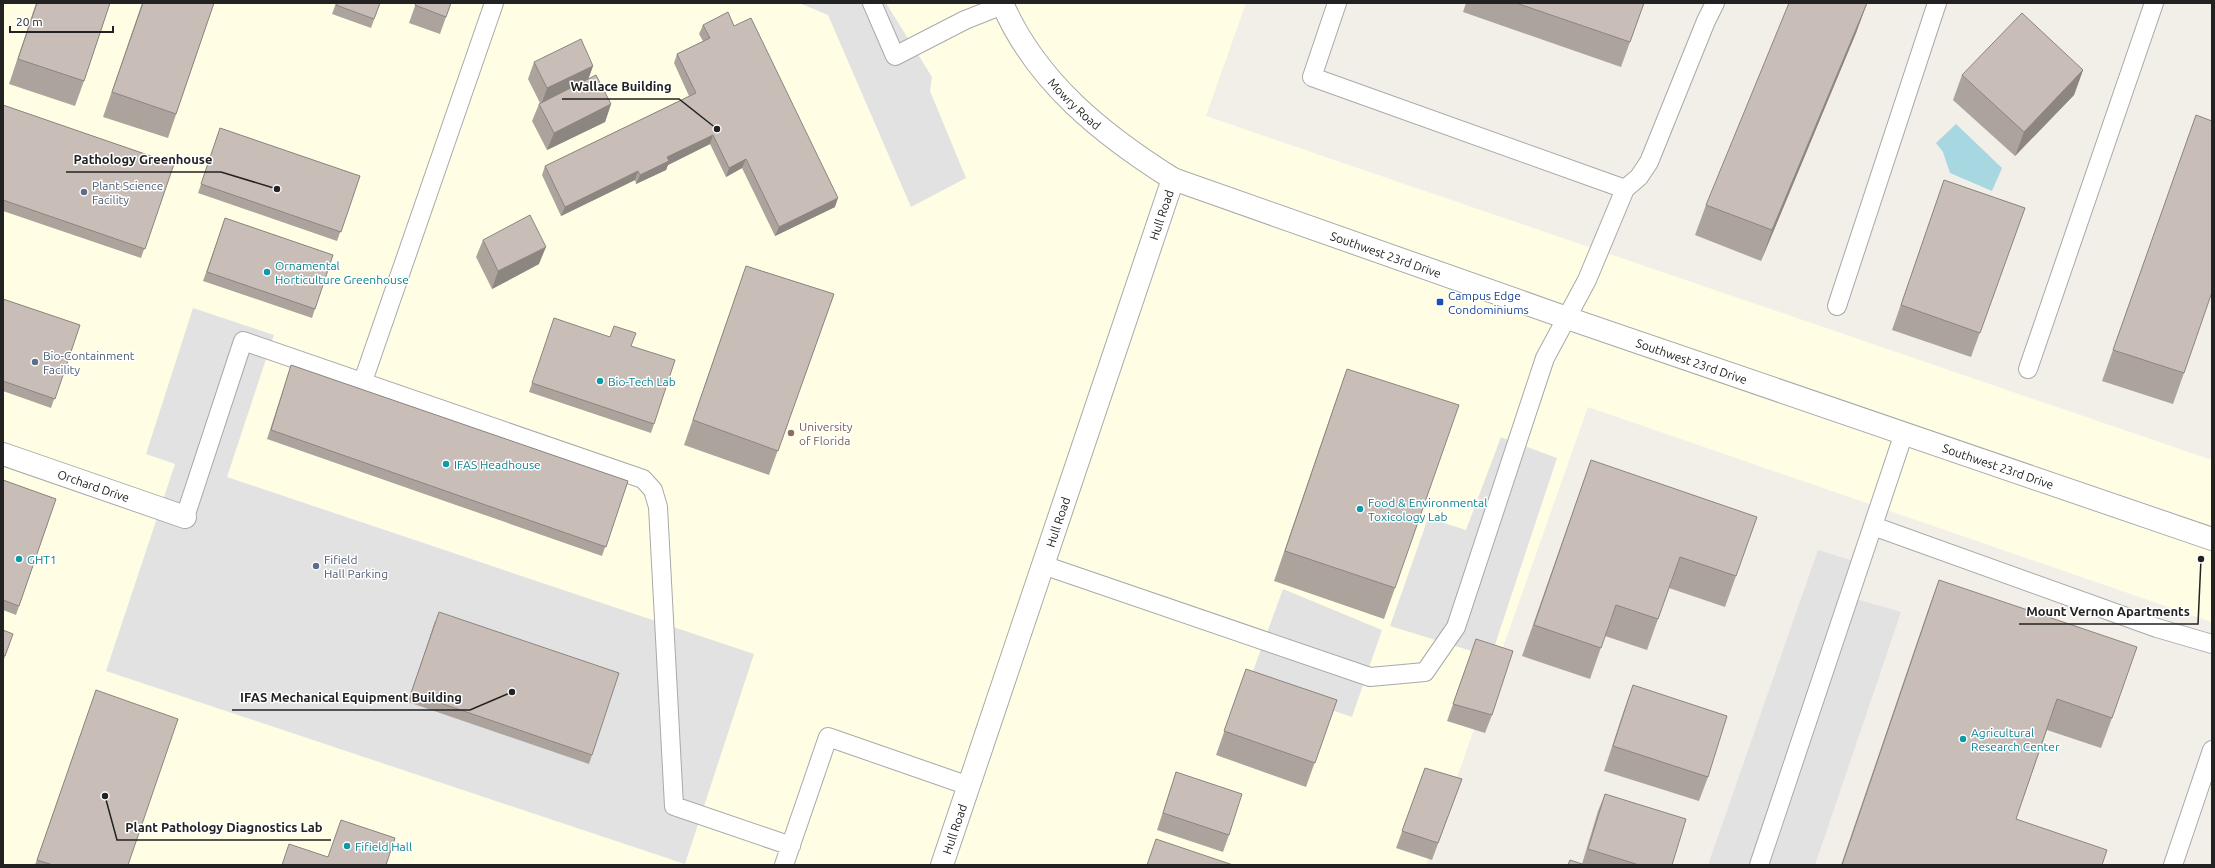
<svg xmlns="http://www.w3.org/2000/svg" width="2215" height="868" viewBox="0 0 2215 868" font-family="Ubuntu,sans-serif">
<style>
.education{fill:#fffee5}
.parking{fill:#e2e2e2}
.water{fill:#a7d8e2}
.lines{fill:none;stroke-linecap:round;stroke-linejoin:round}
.service-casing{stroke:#a9a9a9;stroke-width:20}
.minor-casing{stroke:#a9a9a9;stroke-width:24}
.service{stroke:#fff;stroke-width:18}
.minor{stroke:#fff;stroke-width:22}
.wall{fill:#aca39d}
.shaded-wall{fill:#8c8580}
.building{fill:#c8beb7;stroke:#8c8580}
.service-dot{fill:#5c6f8a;stroke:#fff;stroke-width:1.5}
.culture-dot{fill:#0f9aa8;stroke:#fff;stroke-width:1.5}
.transit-dot{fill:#1a4fb4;stroke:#fff;stroke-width:1.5}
.education-dot{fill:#8d6e63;stroke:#fff;stroke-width:1.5}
.labels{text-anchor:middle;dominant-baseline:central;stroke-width:3;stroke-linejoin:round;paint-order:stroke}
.street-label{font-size:12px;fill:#222;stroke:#fff}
.service-label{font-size:12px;fill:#4e5e75;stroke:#fff;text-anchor:start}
.culture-label{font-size:12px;fill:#0d838f;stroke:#fff;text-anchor:start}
.transit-label{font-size:12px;fill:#164399;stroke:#fff;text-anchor:start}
.education-label{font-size:12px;fill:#785e54;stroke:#fff;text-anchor:start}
.leader{fill:none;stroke:#222;stroke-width:1.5}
.callout-dot{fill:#222;stroke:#fff;stroke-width:1.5}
.callout-label{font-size:13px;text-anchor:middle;font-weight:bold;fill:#222;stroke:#fff;stroke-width:3;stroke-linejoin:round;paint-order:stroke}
</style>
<rect width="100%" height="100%" fill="#f2eee8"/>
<path class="education" d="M3 3H1246L1206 116 2212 460V622L1588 407 1426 865H3Z"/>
<path class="parking" d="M799 3H886L932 77 930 91 966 178 911 207 828 15Z
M193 308 274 335 227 477 754 654 685 864 106 671 175 464 146 454Z
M1501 437 1557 458 1491 657 1390 626 1428 518 1466 530Z
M1818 550 1860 563 1849 597 1901 612 1815 865H1708Z
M1283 589 1382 630 1352 717 1249 682Z"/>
<path class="water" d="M1956 124 2002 168 1992 191 1950 173 1943 152 1936 143Z"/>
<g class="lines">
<g class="service-casing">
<path id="service" d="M872 3 895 56 965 20 1003 5
M1337 3 1312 77 1625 189
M1837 306 1937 3
M2028 369 2154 3
M363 381 494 3
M185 517 243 341 643 479 653 490 658 507 674 806 791 846
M1873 526 2157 628 2212 644
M1043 565 1370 677 1425 672 1456 627 1545 358 1587 280 1625 189 1639 177 1649 162 1706 21 1715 3
M784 865 828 737 969 786
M1759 865 1904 433
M2173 865 2212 750"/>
</g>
<g class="minor-casing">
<g id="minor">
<path id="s1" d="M1002 3C1036 82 1103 135 1173 179L1567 318 2212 539"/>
<path id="s2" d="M3 454 185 517"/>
<path id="s3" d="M942 865 1173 179"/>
</g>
</g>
<use href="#service" class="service"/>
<use href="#minor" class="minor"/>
</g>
<path class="wall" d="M36 3H110L84 81 75 106 9 84Z
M142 3H214L168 138 103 117Z
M336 3H380L371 28 332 14Z
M416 3H451L440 34 409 23Z
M1466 3H1644L1621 67 1463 12Z
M1867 3 1856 33 1761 261 1695 235 1706 205Z
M703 25 734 26 835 207 775 236 742 168 726 177 710 144 668 165 666 170 636 184 635 180 561 216 542 175 545 166 689 96 674 63 677 54 703 41 699 34Z
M534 62 593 66 588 79 611 104 605 122 547 150 532 121 539 104 540 103 528 79Z
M2083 70 2074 95 2015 156 1953 100 1962 75Z
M3 105 174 164 141 258 3 211Z
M2196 115 2184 373 2173 404 2102 381Z
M220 128 360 176 337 241 198 193Z
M1944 180 2025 208 1971 357 1892 330Z
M225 218 333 255 312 318 203 281Z
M483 240 539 264 492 289 476 257Z
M746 266 834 294 769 475 684 445Z
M3 299 80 325 51 408 3 391Z
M554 318 631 346 654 424 651 433 529 392Z
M291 365 628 481 602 556 267 439Z
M1347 369 1395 588 1384 619 1274 581 1336 400Z
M1591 460 1736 576 1725 607 1669 588 1647 650 1605 636 1590 679 1522 656Z
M3 480 56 499 16 615 3 610Z
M1939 580 2112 718 2101 748 2047 730 2016 819 2102 865H1841L1928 610Z
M435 621 592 755 589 764 408 702Z
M3 630 13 634 3 662Z
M1476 639 1492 715 1485 733 1447 721Z
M1246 669 1337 700 1306 787 1216 755Z
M1633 685 1708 777 1699 801 1604 771 1624 710Z
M96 690 128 865H35Z
M1425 768 1462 779 1432 860 1396 848Z
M1176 772 1229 835 1223 852 1157 830Z
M1605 794 1672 865H1568L1582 864 1598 811Z"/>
<path class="shaded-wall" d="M1867 3 1856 33 1761 261 1772 230Z
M593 66 587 83 541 105 547 88Z
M2083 70 2074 95 2015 156 2024 132Z
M611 104 605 122 547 150 554 133Z
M713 135 710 144 668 165 666 170 636 184 640 175 667 157Z
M746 159 742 168 726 177 729 168Z
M638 171 635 180 561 216 565 207Z
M838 198 835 207 775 236 779 227Z
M546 247 539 264 492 289 498 271Z"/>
<path class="building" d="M37 3H110L84 81 18 59Z
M143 3H214L176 114 112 92Z
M337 3H380L374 19 336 5Z
M416 3H451L446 17 415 5Z
M1516 3H1644L1630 42Z
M1789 3H1867L1772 230 1706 205Z
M728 12 734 26 751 18 838 198 779 227 746 159 729 168 713 135 667 157 669 161 640 175 638 171 565 207 545 166 696 93 677 54 710 38 703 25Z
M2022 13 2083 70 2024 132 1962 75Z
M581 39 593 66 547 88 534 62Z
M596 75 611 104 554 133 539 104Z
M3 105 174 164 145 249 3 200Z
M2196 115 2212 121V292L2184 373 2113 350Z
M220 128 360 176 341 232 201 184Z
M1944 180 2025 208 1980 333 1901 305Z
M530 215 546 247 498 271 483 240Z
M225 218 333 255 315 309 207 272Z
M746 266 834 294 778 451 693 420Z
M3 299 80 325 55 399 3 381Z
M554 318 610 337 614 326 636 333 631 346 675 360 654 424 532 383Z
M291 365 628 481 606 547 271 430Z
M1347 369 1459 405 1395 588 1285 551Z
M1591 460 1757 517 1736 576 1680 557 1658 619 1616 605 1601 648 1534 625Z
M3 480 56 499 19 606 3 600Z
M1939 580 2137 647 2112 718 2057 699 2016 819 2107 850 2102 865H1842Z
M439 612 619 673 592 755 411 693Z
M3 630 13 634 5 656 3 655Z
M1476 639 1513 651 1492 715 1453 704Z
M1246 669 1337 700 1315 763 1224 731Z
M1633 685 1727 716 1708 777 1613 746Z
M96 690 178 719 128 865H53L37 860Z
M1425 768 1462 779 1438 843 1402 831Z
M1176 772 1242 794 1229 835 1163 813Z
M1605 794 1686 819 1672 865H1639L1588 849Z
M341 820 395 838 386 865H282L289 844 328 857Z
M1156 839 1233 865H1147Z
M1570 860 1585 865H1568Z"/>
<g class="service-dot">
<circle cx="84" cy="192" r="4"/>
<circle cx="35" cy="362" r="4"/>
<circle cx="316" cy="566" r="4"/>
</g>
<g class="culture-dot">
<circle cx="267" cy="272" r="4"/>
<circle cx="600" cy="381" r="4"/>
<circle cx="446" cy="464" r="4"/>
<circle cx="1360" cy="509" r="4"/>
<circle cx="19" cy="559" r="4"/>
<circle cx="1963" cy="739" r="4"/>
<circle cx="347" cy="846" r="4"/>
</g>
<rect class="transit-dot" x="1436" y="298" width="8" height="8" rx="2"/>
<circle class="education-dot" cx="791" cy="433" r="4"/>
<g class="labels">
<g class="street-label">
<text stroke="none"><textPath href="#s1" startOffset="125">Mowry Road</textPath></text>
<text stroke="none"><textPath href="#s3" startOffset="686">Hull Road</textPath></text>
<text stroke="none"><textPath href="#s1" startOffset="475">Southwest 23rd Drive</textPath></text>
<text stroke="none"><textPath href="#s1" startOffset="799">Southwest 23rd Drive</textPath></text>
<text stroke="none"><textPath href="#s1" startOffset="1123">Southwest 23rd Drive</textPath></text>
<text stroke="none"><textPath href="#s2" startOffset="96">Orchard Drive</textPath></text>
<text stroke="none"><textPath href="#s3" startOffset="362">Hull Road</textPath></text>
<text stroke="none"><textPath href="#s3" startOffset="38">Hull Road</textPath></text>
</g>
<g class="service-label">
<text x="92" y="185">Plant Science<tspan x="92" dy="14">Facility</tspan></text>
<text x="43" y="355">Bio-Containment<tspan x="43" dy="14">Facility</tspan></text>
<text x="324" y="559">Fifield<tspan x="324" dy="14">Hall Parking</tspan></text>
</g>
<g class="culture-label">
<text x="275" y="265">Ornamental<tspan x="275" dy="14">Horticulture Greenhouse</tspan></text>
<text x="608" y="381">Bio-Tech Lab</text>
<text x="454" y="464">IFAS Headhouse</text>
<text x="1368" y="502">Food &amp; Environmental<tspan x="1368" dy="14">Toxicology Lab</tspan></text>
<text x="27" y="559">GHT1</text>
<text x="1971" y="732">Agricultural<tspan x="1971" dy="14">Research Center</tspan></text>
<text x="355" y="846">Fifield Hall</text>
</g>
<g class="transit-label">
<text x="1448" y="295">Campus Edge<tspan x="1448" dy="14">Condominiums</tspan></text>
</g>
<g class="education-label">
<text x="799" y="426">University<tspan x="799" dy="14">of Florida</tspan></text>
</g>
</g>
<path class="leader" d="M717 129L679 99H562M277 189L221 172H66M2201 559L2198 624H2019M512 692L470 710H232M105 796L117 840H331"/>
<g class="callout-dot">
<circle cx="717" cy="129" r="4"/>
<circle cx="277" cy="189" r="4"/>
<circle cx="2201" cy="559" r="4"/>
<circle cx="512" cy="692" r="4"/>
<circle cx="105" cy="796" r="4"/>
</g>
<g class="callout-label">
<text x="621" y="91">Wallace Building</text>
<text x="143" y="164">Pathology Greenhouse</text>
<text x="2108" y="616">Mount Vernon Apartments</text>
<text x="351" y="702">IFAS Mechanical Equipment Building</text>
<text x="224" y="832">Plant Pathology Diagnostics Lab</text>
</g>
<rect width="2215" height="868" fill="none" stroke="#222222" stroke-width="8"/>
<path d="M10 26v6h103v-6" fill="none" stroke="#222222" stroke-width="2"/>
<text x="16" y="26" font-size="12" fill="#222222" stroke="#ffffff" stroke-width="3" paint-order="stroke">20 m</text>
</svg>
